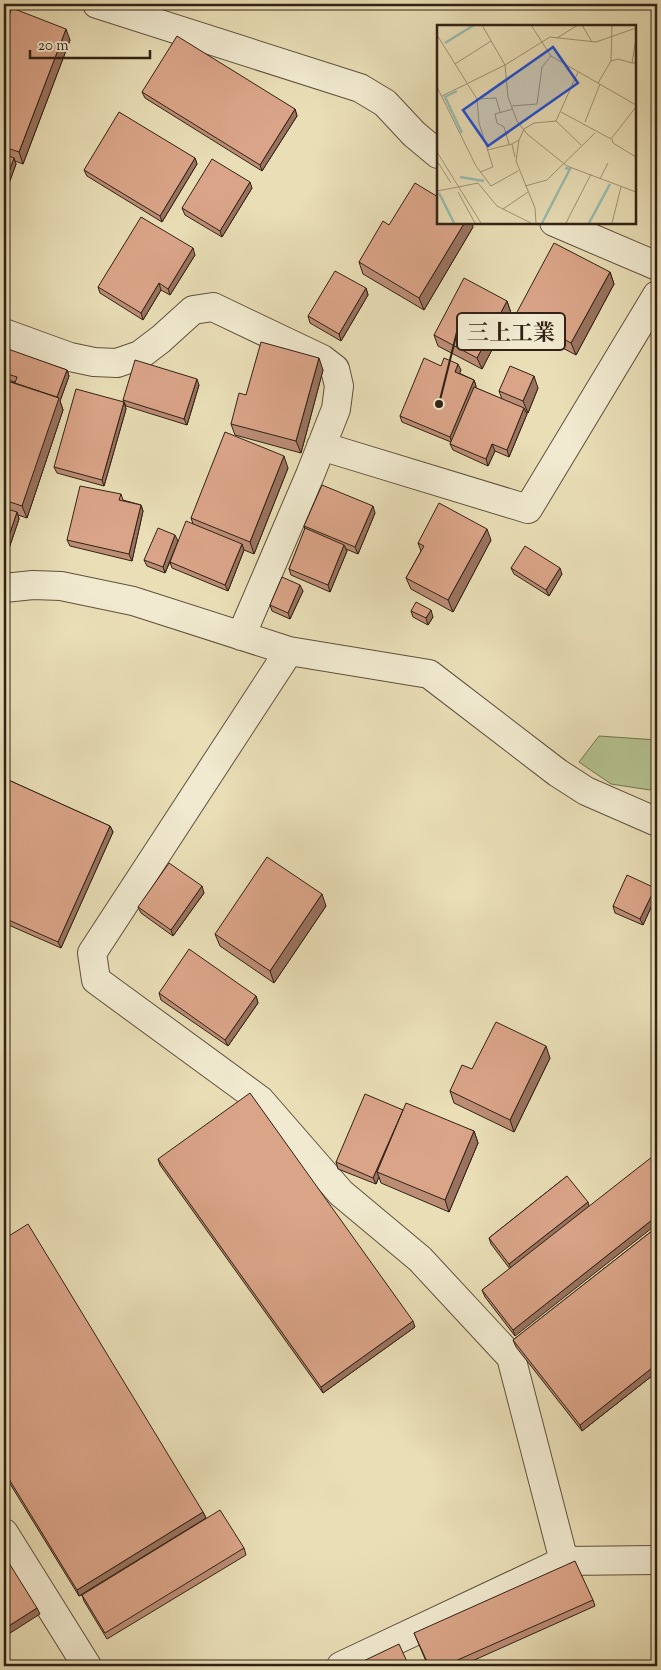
<svg xmlns="http://www.w3.org/2000/svg" width="661" height="1670" viewBox="0 0 661 1670" font-family="'Sorts Mill Goudy','Noto Serif JP',serif">
<style>
.green{fill:#b4c290;stroke:#737252}
.lines{fill:none;stroke-linecap:round;stroke-linejoin:round}
.minor-casing{stroke:#60513d;stroke-width:30}
.minor{stroke:#f1ead0;stroke-width:28}
.wall{fill:#bb8d75;stroke:#322215}
.shaded-wall{fill:#99735f;stroke:#322215}
.building{fill:#daa488;stroke:#322215}
.inset-river{fill:none;stroke:#97bcaf;stroke-width:2.5}
.inset-road{fill:none;stroke:#a09376;stroke-width:1}
.view{fill:#1d4ed8;fill-opacity:0.15;stroke:#1d4ed8;stroke-width:2.5}
.inset-edge{fill:none;stroke:#322215;stroke-width:2.5}
.leader{fill:none;stroke:#322215;stroke-width:2}
.callout-dot{fill:#322215;stroke:#f1ead0;stroke-width:2}
.callout{fill:#f1ead0;stroke:#322215;stroke-width:2}
.callout-label{font-size:22px;text-anchor:middle;font-weight:bold;fill:#322215}
</style>
<rect width="100%" height="100%" fill="#e9deb6"/>
<filter id="stains"><feTurbulence type="fractalNoise" baseFrequency=".004" numOctaves="4"/><feColorMatrix values="0 0 0 0 .2 0 0 0 0 .09 0 0 0 0 .02 0 0 0 .5 -.17"/></filter>
<radialGradient id="worn" r=".72"><stop offset=".6" stop-color="#630" stop-opacity="0"/><stop offset="1" stop-color="#630" stop-opacity=".3"/></radialGradient>
<path class="green" d="M599 736 657 740V787L650 790 611 784 579 762Z"/>
<g class="lines">
<g class="minor-casing">
<path id="minor" d="M97 4 360 88 385 103 414 134 438 154
M554 222 657 266
M4 333 70 357 94 362 117 363 140 355 161 339 193 310 213 307 322 359 335 369 339 386 336 409 310 475 241 636
M321 446 528 509 657 295
M4 588 33 585 61 586 133 601 289 651 429 674 558 773 586 791 657 822
M289 651 92 953 96 980 260 1100 341 1193 420 1259 511 1357 564 1561
M4 1533 87 1666
M341 1666 564 1561 657 1560"/>
</g>
<use href="#minor" class="minor"/>
</g>
<path class="wall" d="M4 29 70 40 23 164 15 161 16 164 5 194H4Z
M142 92 295 109 297 116 262 171 145 98Z
M195 158 197 164 162 222 87 176 84 170Z
M252 188 222 237 185 215 182 208Z
M389 225 473 227 424 310 363 274 359 262Z
M195 255 170 295 161 290 143 320 100 293 98 287Z
M610 272 614 284 576 355 521 326 516 314Z
M366 288 368 295 341 341 310 323 308 316Z
M507 301 511 313 482 369 438 346 434 335Z
M4 347 8 350 67 370 69 376 60 401 63 410 27 518 18 515 19 519 6 557 4 556V380L15 383V382L4 379Z
M441 366 461 370 459 373 474 380 476 386V388L502 399 499 391 538 388 528 413 526 412 527 414 509 457 495 451 488 466 453 450 450 444 451 442 402 422 400 416Z
M323 370 301 453 235 435 231 424 246 395Z
M199 385 187 425 126 406 123 400Z
M124 402 126 409 104 486 57 473 54 467Z
M288 468 254 554 244 550 228 591 172 568 170 562 165 573 147 566 144 560H171L193 524 191 518Z
M121 494 123 500 141 505 143 511 132 561 70 546 67 540Z
M375 513 358 554 346 549 347 551 330 592 291 575 289 569 305 529 304 526Z
M491 540 453 612 411 589 406 578 421 551 418 543Z
M511 568 562 574 549 596 514 574Z
M303 591 290 619 272 611 270 605Z
M411 611 433 617 428 625 413 617Z
M4 778 110 826 113 832 61 948 4 923Z
M204 893 173 936 141 913 138 907Z
M657 894 643 925 615 913 613 906Z
M326 906 274 983 220 946 215 934Z
M159 993 256 996 258 1003 228 1046 161 1000Z
M550 1058 514 1132 454 1103 450 1091 472 1069Z
M403 1110 474 1131 478 1143 449 1212 381 1183 379 1177 376 1184 338 1169 336 1162Z
M158 1159 415 1327 323 1393 160 1165Z
M567 1176 515 1336 485 1297 482 1290 510 1269 491 1244 489 1238Z
M657 1227V1372L582 1431 516 1347 513 1340Z
M4 1239 203 1512 206 1518 89 1590 244 1548 246 1555 107 1639 84 1601 82 1595 79 1596 4 1474Z
M593 1600 595 1606 461 1666H428L414 1633Z"/>
<path class="shaded-wall" d="M66 29 70 40 23 164 19 152Z
M295 109 297 116 262 171 260 165Z
M14 158 16 164 5 194 4 191V185Z
M195 158 197 164 162 222 160 216Z
M250 182 252 188 222 237 220 231Z
M465 222H472L473 227 424 310 419 298Z
M193 248 195 255 170 295 168 289Z
M610 272 614 284 576 355 571 343Z
M159 283 161 290 143 320 141 313Z
M366 288 368 295 341 341 339 334Z
M507 301 511 313 482 369 477 358Z
M319 358 323 370 301 453 296 441Z
M458 364 461 370 458 378 455 372Z
M67 370 69 376 60 401 63 410 27 518 22 506 56 399Z
M534 376 538 388 528 413 523 401Z
M197 379 199 385 187 425 184 419Z
M474 380 476 386 452 443 450 437Z
M124 402 126 409 104 486 102 480Z
M524 408 527 414 509 457 507 450Z
M492 444 495 451 488 466 486 459Z
M284 456 288 468 254 554 250 542Z
M141 505 143 511 132 561 129 554Z
M373 506 375 513 358 554 355 547Z
M17 512 19 519 6 557 4 551Z
M487 529 491 540 453 612 448 600Z
M175 535 178 541 165 573 163 567Z
M242 544 244 550 228 591 225 585Z
M344 545 347 551 330 592 328 585Z
M560 568 562 574 549 596 546 590Z
M300 585 303 591 290 619 288 613Z
M431 610 433 617 428 625 426 618Z
M110 826 113 832 61 948 58 942Z
M202 886 204 893 173 936 171 930Z
M655 888 657 894 643 925 640 919Z
M322 894 326 906 274 983 270 971Z
M256 996 258 1003 228 1046 225 1040Z
M546 1046 550 1058 514 1132 510 1120Z
M403 1110 377 1172 379 1177 376 1184 373 1178Z
M474 1131 478 1143 449 1212 445 1200Z
M588 1202 590 1209 512 1271 509 1264Z
M657 1216V1224L515 1336 513 1330Z
M413 1321 415 1327 323 1393 321 1387Z
M657 1364V1372L582 1431 580 1425Z
M203 1512 206 1518 79 1596 77 1590Z
M37 1608 40 1614 4 1637V1629Z"/>
<path class="building" d="M12 8 66 29 19 152 4 147V29Z
M177 36 295 109 260 165 142 92Z
M119 112 195 158 160 216 84 170Z
M4 154 14 158 4 185Z
M212 159 250 182 220 231 182 208Z
M415 183 438 197V222H465L419 298 359 262 383 221 389 225Z
M141 217 193 248 168 289 159 283 141 313 98 287Z
M554 243 610 272 571 343 516 314Z
M335 271 366 288 339 334 308 316Z
M464 278 507 301 477 358 434 335Z
M261 342 319 358 296 441 231 424 239 393 246 395Z
M4 347 7 348 4 357Z
M8 349 67 370 57 397 15 383 17 377 4 373V362Z
M424 358 441 366 444 358 458 364 455 372 474 380 450 437 400 416Z
M135 360 197 379 184 419 123 400Z
M510 366 534 376 523 401 499 391Z
M4 380 59 398 22 506 4 500Z
M474 387 524 408 507 450 492 444 486 459 450 444Z
M76 389 124 402 102 480 54 467Z
M225 432 284 456 250 542 191 518Z
M322 485 373 506 355 547 304 526Z
M80 486 121 494 119 500 141 505 129 554 67 540Z
M439 503 487 529 448 600 406 578 424 546 418 543Z
M4 508 17 512 4 551Z
M186 521 242 544 225 585 170 562Z
M158 528 175 535 163 567 144 560Z
M305 528 344 545 328 585 289 569Z
M525 546 560 568 546 590 511 568Z
M282 577 300 585 288 613 270 605Z
M416 602 431 610 426 618 411 611Z
M4 778 110 826 58 942 4 918Z
M267 857 322 894 270 971 215 934Z
M169 863 202 886 171 930 138 907Z
M627 875 655 888 640 919 613 906Z
M189 949 256 996 225 1040 159 993Z
M496 1022 546 1046 510 1120 450 1091 462 1065 472 1069Z
M250 1093 413 1321 321 1387 158 1159Z
M365 1094 403 1110 373 1178 336 1162Z
M406 1103 474 1131 445 1200 377 1172Z
M657 1153V1216L513 1330 482 1290Z
M567 1176 588 1202 509 1264 489 1238Z
M28 1224 203 1512 77 1590 4 1471V1239Z
M657 1227V1364L580 1425 513 1340Z
M220 1510 244 1548 105 1633 82 1595Z
M4 1555 37 1608 4 1629Z
M575 1561 593 1600 444 1666H429L414 1633Z
M399 1644 409 1666H353Z
M657 1660V1666H650Z"/>
<g transform="translate(437 25)">
<rect width="199" height="199" fill="#e9deb6"/>
<path class="inset-river" d="M8 18 37 0M20 66 8 72 25 108M23 152 47 156M2 168 17 198M105 198 133 144 128 143M152 198 173 159"/>
<path class="inset-road" d="M45 0 68 40 71 72 80 96 90 109 130 141 199 167M94 0 114 31 199 80M145 0 155 17M0 10 40 74 42 98 56 142 43 147M120 13 141 0M199 13 195 38H199M174 36 181 34 195 38M18 39 54 16M161 58 174 36 175 0M0 62 39 141 54 161M5 71 68 40 113 12 159 17 199 3M40 74 59 73 63 87M75 81 100 79 105 42 114 31M124 87 174 114 199 82M119 96 141 47M148 97 163 59M175 114 176 118 199 132M82 115 79 136 98 183 99 198M72 119 67 102 60 98 58 89 76 84M75 119 82 115 87 104 97 98 119 96 144 120M50 125 75 119 78 132M0 127 44 198M0 136 14 158M163 154 171 138M54 161 81 146M88 161 110 155 158 108M21 162 41 158 60 181 94 198M0 166 21 162M21 167 38 198M66 184 91 167M129 198 154 149M175 198 184 162"/>
<path class="view" d="M116 22 141 58 51 121 26 85Z"/>
<rect width="199" height="199" class="inset-edge"/>
</g>
<path class="leader" d="M439 404L457 332"/>
<circle class="callout-dot" cx="439" cy="404" r="5"/>
<rect class="callout" x="457" y="313" width="108" height="37" rx="5"/>
<g class="callout-label">
<text x="511" y="340">三上工業</text>
</g>
<rect width="661" height="1670" fill="none" stroke="#e9deb6" stroke-width="20"/>
<rect x="5" y="5" width="651" height="1660" fill="none" stroke="#322215" stroke-width="2.5"/>
<rect x="10" y="10" width="641" height="1650" fill="none" stroke="#322215"/>
<path d="M30 50v8h120v-8" fill="none" stroke="#322215" stroke-width="2.5"/>
<text x="38" y="50" font-size="15" fill="#322215" stroke="#f1ead0" stroke-width="4" paint-order="stroke">20 m</text>
<rect width="100%" height="100%" filter="url(#stains)"/>
<rect width="100%" height="100%" fill="url(#worn)"/>
</svg>
